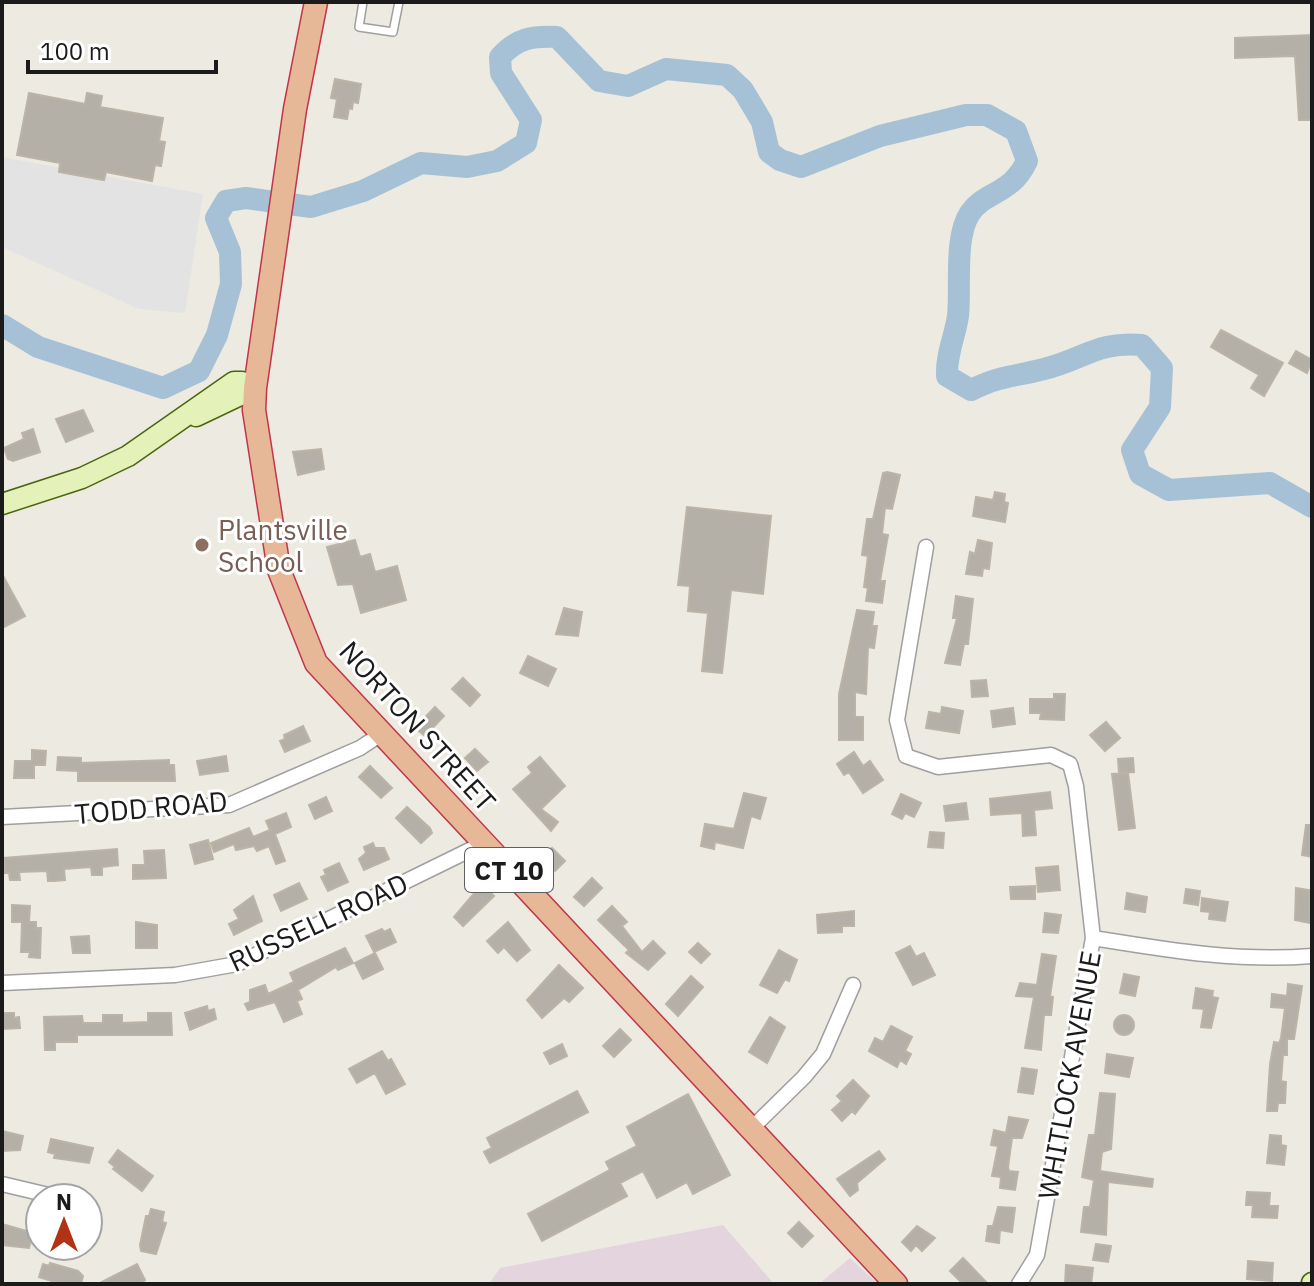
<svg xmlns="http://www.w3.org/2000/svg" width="1314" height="1286" viewBox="0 0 1314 1286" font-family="'IBM Plex Sans',sans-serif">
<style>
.industrial{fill:#e4d4de}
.parking{fill:#e3e3e3}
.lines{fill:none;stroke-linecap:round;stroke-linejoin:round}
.river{stroke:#a6c1d5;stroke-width:22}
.building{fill:#b4b0a8;stroke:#bbb4a6;stroke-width:2}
.service-casing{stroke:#9f9f9f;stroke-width:10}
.minor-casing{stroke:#9f9f9f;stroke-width:17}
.secondary-casing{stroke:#4b650f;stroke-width:23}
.trunk-casing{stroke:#c33549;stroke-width:25}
.service{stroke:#fff;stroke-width:7}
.minor{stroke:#fff;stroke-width:14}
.secondary{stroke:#e4f2b9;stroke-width:20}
.trunk{stroke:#e6b898;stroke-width:22}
.education-dot{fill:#8d6e63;stroke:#fff;stroke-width:3}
.labels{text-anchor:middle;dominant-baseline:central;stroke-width:6;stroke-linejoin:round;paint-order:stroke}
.shield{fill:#fff;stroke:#5f5f5f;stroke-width:2}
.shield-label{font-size:26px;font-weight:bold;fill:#1b1b1b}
.education-label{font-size:28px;fill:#785e54;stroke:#fff;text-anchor:start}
.street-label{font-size:28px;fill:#1b1b1b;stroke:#fff}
</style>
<rect width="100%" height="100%" fill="#eceae1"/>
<path class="industrial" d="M723 1225 774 1284H489L500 1268Z
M850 1258 878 1284H819Z"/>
<path class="parking" d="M2 157 203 194 185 313 139 309 2 247Z"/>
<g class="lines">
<path class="river" d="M2 325 38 347 163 388 199 371 217 335 231 284 230 252 216 218 226 201 246 198 311 207 363 191 421 163 467 167 497 161 526 143 531 120 501 73 500 57C517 38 532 36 557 37L599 81 628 86 666 69 727 75 743 90 762 122 769 152 780 160 801 167 880 136 966 115H987L1016 131 1027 161C1011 195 985 191 970 213 954 237 961 286 958 316 955 336 946 355 947 376L971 390C1002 375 1013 377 1044 369 1084 359 1098 341 1142 345L1162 368 1160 407 1132 450 1140 474 1169 490 1270 483 1312 507"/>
</g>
<path class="building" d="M1312 35 1311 120H1299L1295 56 1235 58V38Z
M335 79 361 84 358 103 353 102 352 109 349 108 347 119 334 117 337 99 331 98Z
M29 93 85 104 87 93 102 96 100 107 163 118 159 141 165 142 161 166 155 165 152 181 106 172 104 180 59 172 60 163 17 155Z
M1221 330 1283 363 1264 396 1251 388 1259 375 1211 347Z
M1296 351 1312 360 1307 373 1289 363Z
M83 410 93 431 66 442 56 419Z
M33 429 40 452 13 461 8 459 4 448 24 439 22 433Z
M321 449 324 469 298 475 293 452Z
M887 472 900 475 892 509 885 508 882 534 888 535 880 581H885L882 603 866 601 868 588 864 587 868 556 862 555 867 519H873L883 473Z
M995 492 1005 494 1004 502 1008 503 1005 522 973 516 976 497 993 500Z
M687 507 771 516 763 594 731 590 722 673 702 671 708 613 688 611 690 586 678 585Z
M355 540 360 557 370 554 375 572 397 566 406 600 361 613 353 584 338 585 327 547Z
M978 540 992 543 989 569 983 568 982 576 966 574 970 552 975 554Z
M2 574 25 616 2 628Z
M956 596 973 599 968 644H964L960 665 945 663 957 618H953Z
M564 608 582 612 578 636 556 634Z
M857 610 874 612 872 626H877L874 648 868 647 866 694 855 692V717H863V740H839V694Z
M528 656 556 669 548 686 520 673Z
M463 678 480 695 470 706 452 689Z
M986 680 988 696 972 697 971 681Z
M1054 694H1065L1064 720 1040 719 1041 713H1030V699H1054Z
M435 707 444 716 425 736 415 728Z
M942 707 963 711 959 733 926 728 929 712 941 714Z
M1013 708 1015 724 993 727 991 711Z
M1106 722 1120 738 1105 751 1090 735Z
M303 726 310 741 285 752 280 741 285 739 284 735Z
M475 749 488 762 477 771 465 758Z
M32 750 46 751 45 765H34V778H14L15 761H32Z
M854 752 863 766 870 761 883 780 863 793 849 772 844 775 837 764Z
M226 756 228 771 200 775 197 761Z
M58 757 81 758V763L169 760V765H174L175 781H78V771L57 770Z
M540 757 565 786 541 809 558 822 551 831 513 789 532 773 528 767Z
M1133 758 1134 772 1119 773 1118 759Z
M370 766 392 788 381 798 359 777Z
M1128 773 1135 828 1119 830 1112 774Z
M1050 792 1052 808 1034 810 1036 835 1023 836 1022 813 991 815 990 799Z
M744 793 766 798 760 819 751 816 743 848 715 842 714 849 701 846 705 824 734 829Z
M901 794 921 803 914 817 905 813 902 819 892 814Z
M326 797 332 811 315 819 309 805Z
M966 803 968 819 946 821 944 806Z
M407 807 430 828 432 833 421 843 396 818Z
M286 813 291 827 275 834 285 861 276 864 269 846 257 851 254 846 236 850 234 844 214 852 211 843 249 828 253 837 270 830 266 821Z
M1306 825H1312V857L1302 855Z
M930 832 944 833 943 848 928 847Z
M208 840 213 859 195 864 190 845Z
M373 843 375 848H384L389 859 364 870 359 859 366 853 364 847Z
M552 848 565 861 555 871 551 868 547 872 538 862Z
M117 849 118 865 102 867V875H92L91 867 64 869 65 880 54 881H48L47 871 19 872 20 880H10L9 873H5L4 858Z
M164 850 166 878 133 879V865H145L144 851Z
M339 863 348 882 328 891 321 877 326 875 324 870Z
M1058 866 1060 890 1038 892 1036 868Z
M592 878 602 888 584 906 574 897Z
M299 883 307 899 281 911 274 895Z
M482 884 494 896 463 926 454 917Z
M1035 886V899H1011L1010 887Z
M1296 888 1309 890 1310 923 1295 920Z
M1186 889 1200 891 1198 905 1184 903Z
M1127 893 1147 897 1145 912 1125 909Z
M253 896 262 921 234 935 229 924 239 919 234 910Z
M1202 898 1228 902 1225 921 1209 919 1210 912 1201 911Z
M12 905 30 906 29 922H36V928H41L40 958 29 957 30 952H21L22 922H12Z
M612 906 627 922 622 926 642 952 653 941 665 953 648 970 626 953 629 950 598 920Z
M854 911V926H842V932L818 933 817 915Z
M1045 913 1061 915 1058 933 1043 932Z
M136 922 157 925V948H136Z
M508 922 530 950 517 961 504 947 498 953 487 941Z
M382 929 384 932 390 929 396 942 374 952 366 936Z
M89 936 90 953H73L71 937Z
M698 943 710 954 701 963 689 952Z
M910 946 916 957 924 953 935 975 913 985 896 953Z
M345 948 353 963 338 970 336 967 298 990 302 999 297 1001 302 1014 284 1022 275 1002 248 1010 245 1004 250 1002V990L265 985 268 994 294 982 290 973Z
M779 950 797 960 789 981 785 979 777 993 760 985Z
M375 953 383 969 363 979 355 963Z
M1042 954 1056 956 1050 996 1053 997 1051 1015H1044L1041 1050 1025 1048 1034 997 1016 996 1020 983 1037 985Z
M559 965 583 988 569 1002 564 998 542 1018 527 1000Z
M1124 974 1139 977 1135 996 1120 993Z
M691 976 703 987 678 1016 666 1004Z
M1288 984 1302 986 1294 1039H1287V1055H1283L1281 1081 1286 1082 1285 1103H1278L1277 1111H1267L1270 1064 1274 1042 1279 1043 1281 1038 1285 1008 1271 1007 1272 994 1287 996Z
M1196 988 1213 991 1212 997 1218 998 1211 1028 1201 1027 1204 1009 1193 1008Z
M207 1006 208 1011 214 1009 216 1019 190 1030 185 1013Z
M2 1013H14V1018L19 1017 20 1028 2 1029Z
M148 1013H171L172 1035H77V1042H55V1050H45L44 1017 82 1016 83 1023H103V1015H122V1023L148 1022Z
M1114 1025a10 10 0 1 1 20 0a10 10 0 1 1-20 0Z
M770 1017 785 1027 767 1063 749 1052Z
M891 1026 912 1037 905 1051 911 1054 906 1064 900 1060 897 1067 869 1051 875 1038 883 1042Z
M620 1029 631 1040 614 1057 603 1046Z
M562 1044 567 1056 550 1064 544 1053Z
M382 1051 388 1061 391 1059 405 1084 386 1094 375 1073 357 1083 349 1069Z
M1107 1054 1133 1058 1129 1077 1105 1073Z
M1022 1068 1037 1070 1033 1094 1018 1092Z
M853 1080 869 1096 855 1114 852 1111 842 1121 832 1110 842 1101 837 1096Z
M577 1091 588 1112 490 1163 484 1152 492 1148 487 1138Z
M1100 1093 1115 1094 1111 1149 1102 1152 1100 1171 1153 1179 1152 1187 1108 1182 1106 1235 1081 1232 1084 1207H1090L1094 1180 1082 1177 1089 1135H1095Z
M688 1094 730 1175 693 1194 687 1182 657 1198 643 1171 620 1183 627 1196 542 1241 528 1214 610 1170 606 1162 637 1146 627 1127Z
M1009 1117 1028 1120 1022 1138H1012L1008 1167 1009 1171 1018 1172 1015 1190 1000 1188 1001 1177 992 1176 998 1146 991 1145 994 1130 1006 1133Z
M2 1131 23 1136 20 1150 2 1151Z
M1270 1135 1281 1136V1145L1286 1146 1284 1165 1267 1163Z
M51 1139 93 1148 89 1163 54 1158 55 1154 48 1152Z
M118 1150 153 1176 142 1191 113 1169 115 1167 109 1162Z
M879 1151 885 1159 857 1183 858 1190 850 1196 837 1179Z
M1247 1192 1270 1193 1269 1206H1278L1277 1218 1252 1217 1253 1205H1246Z
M998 1207 1015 1208 1012 1232 1000 1230 999 1243 986 1241 988 1226H993Z
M151 1209 164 1212 162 1222 166 1223 156 1254 141 1251 140 1245 146 1216H149Z
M799 1222 813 1236 802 1247 788 1233Z
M2 1224 33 1233 29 1248 2 1245Z
M917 1226 935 1238 922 1251 916 1245 911 1251 902 1242Z
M1096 1244 1111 1246 1108 1262 1093 1260Z
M963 1258 988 1284H963L950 1271Z
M1248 1261 1273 1263 1272 1281 1247 1279Z
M50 1263 78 1271 83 1276 81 1284H61L39 1277 43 1264 49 1266Z
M137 1264 145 1280 138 1284H98Z
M1066 1265 1093 1268 1091 1284H1065Z"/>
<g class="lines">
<g class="service-casing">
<path id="service" d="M363 2 359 27 393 32 399 2"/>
</g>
<g class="minor-casing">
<path id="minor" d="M926 547 897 720 906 756 938 767 1051 755 1070 764 1076 786 1093 938 1037 1255 1019 1284
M2 817 229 805 360 748 381 734
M1093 938C1168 950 1237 962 1312 956
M2 983 175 975 237 964 484 843
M752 1128 804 1077 823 1054 853 985
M2 1184 61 1198"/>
</g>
<g class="secondary-casing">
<path id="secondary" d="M196 416 255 388
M2 504 82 478 128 456 234 382H242L255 388
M1312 1284V1283"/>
</g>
<g class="trunk-casing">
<path id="trunk" d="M316 2 295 109 255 388 254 410 279 570 316 663 896 1284"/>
</g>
<use href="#service" class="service"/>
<use href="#minor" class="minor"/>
<use href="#secondary" class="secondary"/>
<use href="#trunk" class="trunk"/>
</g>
<circle class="education-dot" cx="202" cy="545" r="8"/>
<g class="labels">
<rect class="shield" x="465" y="848" width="88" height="44" rx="6"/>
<g class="shield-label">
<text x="509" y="870">CT 10</text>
</g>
<g class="education-label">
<text x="218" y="529">Plantsville<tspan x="218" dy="32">School</tspan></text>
</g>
<g class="street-label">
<text transform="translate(418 726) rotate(48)">NORTON STREET</text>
<text transform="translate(151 807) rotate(-5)">TODD ROAD</text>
<text transform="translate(318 922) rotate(-25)">RUSSELL ROAD</text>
<text transform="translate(1069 1075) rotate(-80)">WHITLOCK AVENUE</text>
</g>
</g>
<rect width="1314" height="1286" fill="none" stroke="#1b1b1b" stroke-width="8"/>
<g transform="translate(64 1222)"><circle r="38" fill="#ffffff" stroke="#a4a4a4" stroke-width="2"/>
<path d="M0-6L14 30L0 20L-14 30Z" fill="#b23314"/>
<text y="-12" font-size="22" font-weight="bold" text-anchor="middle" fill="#1b1b1b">N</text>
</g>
<path d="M28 60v12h188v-12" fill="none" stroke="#1b1b1b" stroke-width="4"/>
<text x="40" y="60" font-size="24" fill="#1b1b1b" stroke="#ffffff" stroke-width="6" paint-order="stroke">100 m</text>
</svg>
